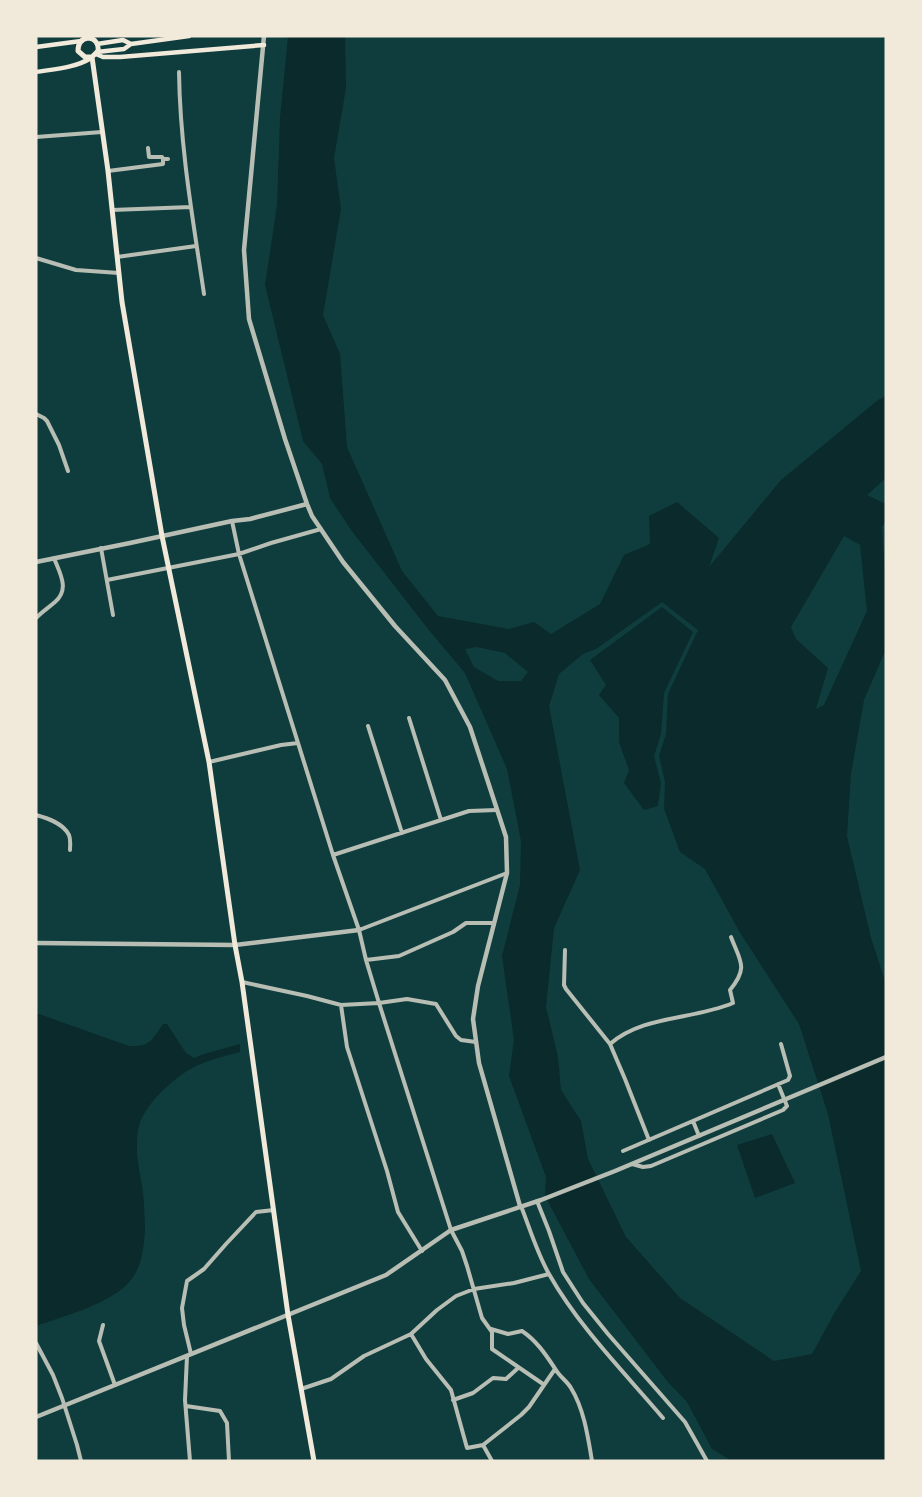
<svg xmlns="http://www.w3.org/2000/svg" width="922" height="1497" viewBox="0 0 922 1497" font-family="'DM Sans',sans-serif">
<style>
.water{fill:#0a2a2b;fill-rule:evenodd}
.lines{fill:none;stroke-linecap:round;stroke-linejoin:round}
.minor{stroke:#b8beb3;stroke-width:4}
.tertiary{stroke:#b8beb3;stroke-width:4.5}
.secondary{stroke:#f1e9da;stroke-width:4.5}
.primary{stroke:#f1e9da;stroke-width:5}
</style>
<rect width="100%" height="100%" fill="#0f3d3e"/>
<path class="water" d="M288 36H345L346 88 334 158 341 209 323 315 340 354 347 447 402 571 438 616 509 629 534 622 551 634 600 604 624 555 650 544 649 516 677 502 719 538 709 567 781 480 878 400 886 396V478L867 495 886 504V520L882 527 886 587V649L864 700 851 774 847 836 871 938 886 984V1461H732L712 1449 687 1402 667 1381 589 1279 545 1196 546 1177 509 1076 514 1040 502 956 520 885 521 841 507 769 465 673 428 629 351 530 330 498 322 464 303 441 265 285 277 205 280 118ZM844 536 860 545 867 611 824 705 816 709 828 668 796 639 791 627ZM662 602 698 630 668 694 666 734 659 756 665 782 664 809 680 852 705 869 739 931 799 1024 828 1114 861 1271 835 1312 812 1354 774 1361 680 1298 626 1237 588 1159 581 1121 561 1090 558 1057 546 1007 554 928 580 870 549 706 559 674 583 654 596 649ZM477 647 505 653 528 672 521 681H498L474 667 465 649Z
M662 607 693 632 664 693 661 734 654 756 661 783 658 806 644 810 624 783 629 770 619 742V718L599 695 606 685 590 660Z
M36 1013 129 1046C150 1047 152 1040 163 1024H167L186 1053 194 1058 204 1054 240 1044V1052C221 1057 200 1062 184 1073 168 1084 149 1102 141 1120 138 1126 137 1136 137 1143 136 1160 141 1176 143 1192 144 1205 145 1217 145 1229 144 1247 142 1267 130 1281 111 1304 64 1316 36 1326Z
M772 1134 795 1183 755 1198 737 1145Z"/>
<g class="lines">
<path class="minor" d="M179 72C180 147 193 220 204 294
M36 137 102 132
M148 148 149 157H162L163 159H168
M108 171 163 164V159
M112 210 191 207
M117 257 196 246
M36 258 76 270 119 273
M36 414 44 418 47 421 59 445 68 471
M232 521 239 554 333 855 359 930 366 960 379 1003 451 1230 462 1251 467 1266 482 1318 492 1332V1349L543 1384
M101 548 113 615
M107 580 239 554 271 543 321 529
M36 618C42 612 48 608 55 602 70 589 60 574 54 558
M409 718 441 820
M368 726 402 833
M209 762 281 745 298 743
M36 815C47 818 63 823 69 835 71 840 70 845 70 850
M333 855 469 811 497 810
M359 930 507 873
M565 950 564 985 566 989 610 1044 625 1079 649 1140
M366 960 399 956 453 932 466 923H494
M242 982 307 996 341 1005 379 1003 407 999 436 1004 456 1036 461 1040 476 1042
M341 1005 347 1047 387 1171 398 1212 422 1251
M610 1044C643 1015 693 1020 733 1003L730 990C749 967 740 961 731 937
M693 1121 699 1136
M623 1151 788 1080 790 1076 781 1044
M632 1164 643 1167 651 1166 783 1110 787 1106 778 1084
M537 1201 549 1231 563 1272 572 1286 583 1303 608 1334 685 1422 707 1461
M521 1206C530 1229 537 1253 549 1274 579 1327 624 1372 663 1418
M103 1325 99 1341 115 1385
M491 1329 508 1334 522 1331C537 1341 546 1355 556 1370 560 1377 567 1381 571 1388 584 1409 588 1437 592 1461
M411 1334 426 1359 451 1390 467 1448 483 1445
M36 1343 53 1375 62 1398 77 1445 81 1461
M191 1354 184 1325 182 1308 187 1281 204 1269 226 1244 256 1212 274 1210
M187 1356 185 1400 190 1461
M301 1389 331 1379 364 1356 411 1334 437 1310 456 1296 474 1289 514 1283 549 1274
M453 1400 473 1393 493 1378 506 1379 518 1368
M186 1406 220 1411 227 1423 229 1461
M492 1461 483 1445 521 1415 529 1407 555 1369"/>
<path class="tertiary" d="M264 36 244 250 249 319 285 439 307 504 312 516 343 562 395 626 445 680 470 727 506 837 507 873 478 986 473 1019 479 1063 520 1206
M36 562 130 543 232 521 250 519 307 504
M36 943 235 945 359 930
M36 1417 386 1275 451 1230 541 1200 615 1171 886 1057"/>
<path class="secondary" d="M131 44 189 36
M36 47 81 41
M97 52 124 49 131 44 123 40 97 44
M96 54 103 57H120L264 45
M36 72C54 69 75 68 91 58"/>
<path class="primary" d="M88 38C81 39 78 44 78 51L85 57H92
M88 38C95 38 99 44 98 51L92 57
M92 57 108 171 122 302 162 536 209 762 235 945 242 982 288 1315 314 1461"/>
</g>
<rect width="922" height="1497" fill="none" stroke="#f1e9da" stroke-width="75"/>
</svg>
